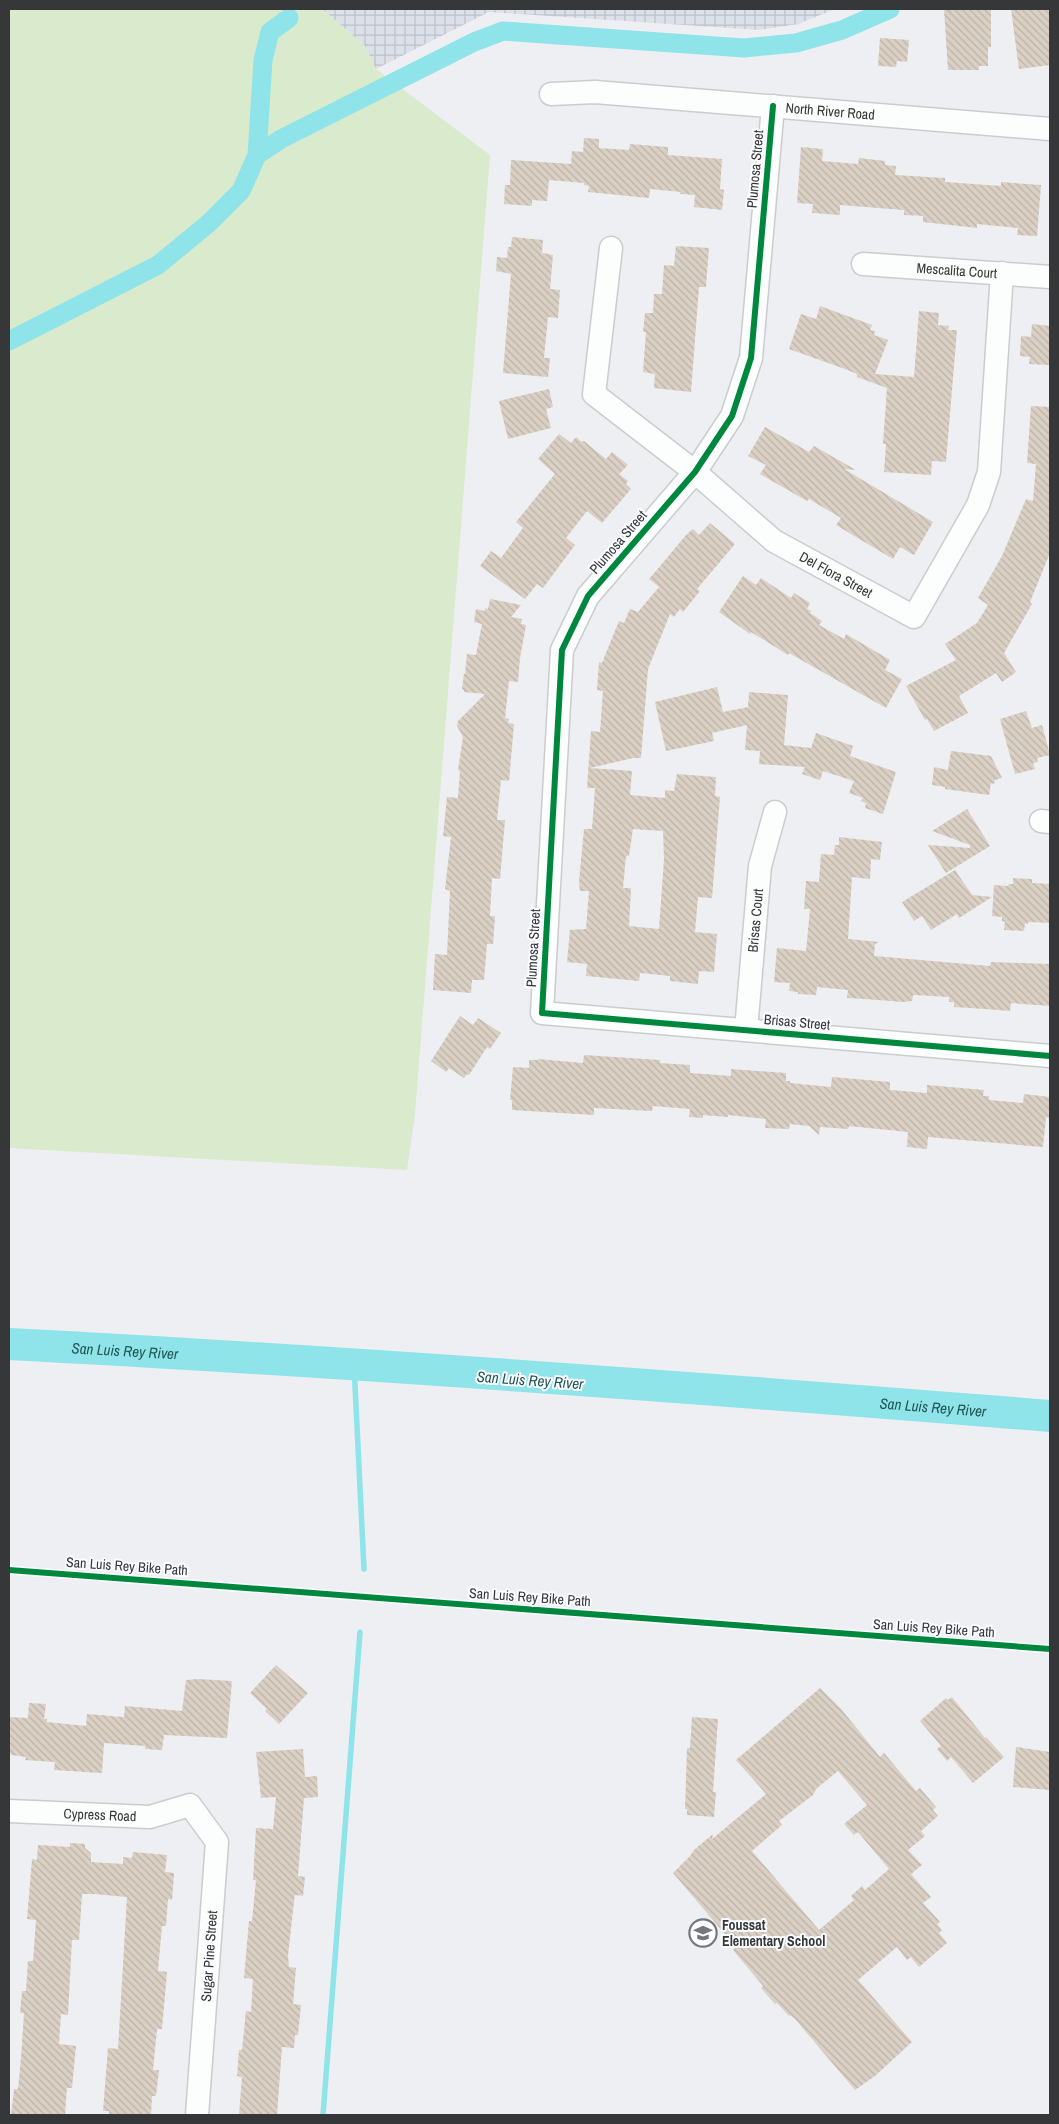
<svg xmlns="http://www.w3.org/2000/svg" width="1059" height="2124" viewBox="0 0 1059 2124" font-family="'Archivo Narrow',sans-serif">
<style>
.industrial{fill:url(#industrial-grid)}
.grass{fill:#daeacd}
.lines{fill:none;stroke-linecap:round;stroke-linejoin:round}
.stream{stroke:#8ee4e8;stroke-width:5.5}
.canal{stroke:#8ee4e8;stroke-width:19}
.river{stroke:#8ee4e8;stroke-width:32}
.building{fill:url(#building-back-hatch);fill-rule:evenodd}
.minor-casing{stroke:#cbccce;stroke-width:25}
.minor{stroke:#fcfdfd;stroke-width:22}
.cycleway-casing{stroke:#fafcff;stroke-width:9}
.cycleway{stroke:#00873e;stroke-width:6}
.labels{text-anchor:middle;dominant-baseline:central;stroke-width:4;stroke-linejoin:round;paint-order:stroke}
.street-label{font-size:14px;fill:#363739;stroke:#fafcff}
.poi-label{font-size:14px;font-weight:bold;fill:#363739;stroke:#fafcff;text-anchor:start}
.water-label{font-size:15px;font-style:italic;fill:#1e5455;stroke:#fafcff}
</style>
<defs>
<pattern id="industrial-grid" width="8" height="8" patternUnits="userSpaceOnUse" patternTransform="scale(1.25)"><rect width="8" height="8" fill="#dce0e8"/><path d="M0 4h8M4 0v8" fill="none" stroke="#bdc1c8"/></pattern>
<pattern id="building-back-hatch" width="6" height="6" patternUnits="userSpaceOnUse" patternTransform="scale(1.25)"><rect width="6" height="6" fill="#dad0c4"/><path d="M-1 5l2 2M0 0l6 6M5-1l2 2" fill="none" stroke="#bcb3a9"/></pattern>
</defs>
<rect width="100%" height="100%" fill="#edeff2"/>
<path class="industrial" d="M322 9H835L798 24 759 30 489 12 376 69 364 45Z"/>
<path class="grass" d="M9 9H322L364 45 376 69 490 155 415 1114 407 1170 9 1148Z"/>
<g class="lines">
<path class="stream" d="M354 1365 364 1569
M323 2115 360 1632"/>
<path class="canal" d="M257 155 281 139 474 42 503 31 744 48 796 43 842 30 890 9
M9 341 158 265 209 223 241 191 257 155 263 60 270 32 289 18"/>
<path class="river" id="s1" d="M9 1344C356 1362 703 1388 1050 1416"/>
</g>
<path class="building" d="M944 9H991V47H988V66H979V70H948Z
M1011 9H1050V65L1019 69Z
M880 38 909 40 907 62 897 61 896 67 878 66Z
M584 138 599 139V148L629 150 630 144 655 146 668 147V155L722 159 720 189 724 190 722 210 694 207 695 195 680 194 681 192 650 189 649 198 588 192 589 186 584 185V183L549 180 547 201 532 200V206L504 204 505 185H510L511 160 571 164 572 151 583 152Z
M801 147 823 149 822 161 858 164 859 158 885 161V165L896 166 895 175 945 178V182L1001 186V182L1041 185 1037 236 1017 235 1018 228 977 224V228L923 222V216L904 215V210L840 205V215L812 213 813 204 797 203Z
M512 237 543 240 542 253 553 255 550 289 560 290 558 318 548 317 544 358H550L548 377 503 373 511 274 496 271 497 257 507 258 508 247H511Z
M676 246 709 248 706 287H699L691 392 654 388 655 374 643 372 646 332H643L645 313H653L654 294H662L664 265 674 266Z
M820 306 872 325 870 330 875 331 874 335 888 340 875 374 914 377 919 311 939 313 938 325 949 326 948 330H957L946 462 932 461 931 475 884 472 886 444H883L887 388 857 377V374L845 369 789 349 801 314 816 319Z
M1032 324 1050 326V365L1029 364 1030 357 1020 356 1021 336 1031 337Z
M549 389 553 407 546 409 551 428 508 439 499 401Z
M1031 406 1050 407V553L1030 602 1032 604 1004 653 1016 672 1002 682 996 673 959 696 968 713 934 731 927 719 925 720 906 686 956 660 945 644 977 623 988 605 978 598 1002 556 1026 499 1033 501 1036 464 1027 463Z
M765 427 809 452 814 446 856 470 844 469 933 522 914 555 900 547 893 559 836 525 841 518 809 499 807 501 760 474 766 465 748 456Z
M559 434 571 443 576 437 582 442 584 441 606 459 612 452 628 465 619 474 628 481 626 484 631 489 602 523 587 511 566 538 575 545 543 588 537 584 525 599 480 566 491 551 501 558 523 528 516 522 555 474 538 459Z
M710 523 735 544 697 589 700 591 683 612 680 609 674 617 670 614 648 669 641 758H633L590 768 632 771 630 795 665 798V790L674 791 677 774 716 777 715 796 720 797 712 898 698 897 695 932 717 934 714 972 699 971 698 984 670 981V976L640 973 639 981 586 976 587 964 567 962 570 930 586 929 589 891H580L579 882 584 829H592L595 788H587L591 731 600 732 603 691 597 690 599 662 602 663 619 621 624 623 630 609 638 612 659 587 649 579 656 571 686 535 693 529 699 535ZM633 829 663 831 664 859 659 929 629 926 631 888H623L626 856H629Z
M743 576 756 585 761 578 791 598 794 593 810 603 807 609 811 611 810 613 822 621 819 625 844 639 846 634 890 660 885 670 902 679 886 708 789 653 788 655 751 632 750 634 719 612Z
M490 599 521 605 511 617 522 619 521 624 526 625 520 658 518 682 509 681 505 718 509 719 508 723 514 724 509 781 501 780 497 820H505L500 879 492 878 490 916H495L493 944H487L484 980H472L471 993 433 990 435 954 447 955 450 891 445 889 451 837 443 836 447 797 458 798 460 771 458 770 463 737 457 726 458 721 485 694 464 692V690L462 689 464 674H465L467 654 476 655 482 624 474 622 476 609 485 611V608L488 609Z
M717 687 723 712 748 707 749 692 788 695 784 745 811 748 816 733 853 746 850 756 896 772 883 814 865 808 866 803 861 801 863 798 849 793 854 781 823 771 820 780 802 774 805 767 759 764 760 751 745 750 747 725 712 733 714 741 666 751 655 702Z
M1026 711 1032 728 1042 725 1050 755 1037 758 1038 762 1033 763 1035 769 1015 774 1000 719Z
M951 751 991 756 1002 778 995 780 994 784 991 783 989 795 945 789V787L932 785 934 767 948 770Z
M967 809 990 846 946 873 928 845 970 848V845L932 831Z
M839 837 882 842 880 860 871 859 870 879 852 877 848 939 879 942 875 944 874 956 990 966 991 962 1050 964V1006L1011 1003 1010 1011 985 1009 954 1007V1002H949V997L913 995 912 1001 903 1002 865 999 847 998 848 990 817 987 816 995 798 994V992L789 991 790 983 774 982 777 948 806 951 810 909H804L806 881 819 882 821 854 834 855 835 845H839Z
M955 870 972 895 992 897 959 918 957 914 931 930 922 916 914 921 902 902Z
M1013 878 1032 879V883L1050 884V923L1028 922V924L1025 923 1024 931 1004 930 1005 922 1002 921V917L992 916 994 885 1008 886 1009 884H1013Z
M460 1016 473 1025 478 1018 501 1033 490 1049 487 1047 469 1075 467 1074 464 1078 449 1068 446 1072 431 1061Z
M584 1055 660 1060V1063L690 1065V1073L731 1076V1069L786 1073V1081H790V1083L831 1087 832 1077 890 1082V1090L927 1093V1085L984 1090 983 1096H989V1100L1023 1103 1024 1094 1050 1097V1118L1046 1117 1043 1147 928 1137 927 1149 907 1147 908 1132 849 1126 848 1129 820 1127 819 1135 809 1126 790 1124 789 1129 765 1128 766 1119 728 1115V1117L703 1115V1118L689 1117 690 1109 653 1106 652 1111 594 1108V1115L512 1110V1100H510L513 1067 529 1068V1060H538V1059L583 1063Z
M276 1665 308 1693 279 1724 265 1711 267 1709 250 1693Z
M198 1679 232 1681 227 1738 164 1735 162 1750 145 1749V1746L104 1743 102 1773 54 1770 55 1762 25 1760 26 1757 11 1755V1753H9V1717L28 1718 29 1703 46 1704 44 1719H47V1722L86 1726 87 1714 124 1717 125 1706 182 1711 186 1680Z
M820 1688 842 1710 880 1757 884 1753 916 1791 920 1788 936 1807 933 1810 938 1816 921 1831 925 1836 908 1850 922 1865 911 1874 931 1897 923 1903 940 1922 937 1924 942 1930 939 1933 947 1943 919 1967 911 1957 907 1960 897 1947 858 1980 912 2042 875 2076 855 2090 795 2019 790 2015 789 2016 777 2003 775 2004 761 1988 763 1986 733 1950 736 1947 673 1873 690 1856 694 1850 713 1834 712 1839 766 1794 736 1760ZM838 1771 867 1805 844 1824 854 1835 858 1832 889 1869 865 1890 862 1886 851 1896 854 1900 819 1930 752 1851 782 1825 779 1821 813 1795 816 1789Z
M952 1697 985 1738 986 1737 1004 1757 973 1783 951 1757 947 1761 937 1749 941 1746 920 1721 946 1698 948 1700Z
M692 1717 718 1719 713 1792H716L714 1817 687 1815V1809H685L687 1748H690Z
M1016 1747 1050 1752V1790L1013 1787Z
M303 1749 305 1777 317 1776 318 1797 304 1798 298 1876 305 1877 303 1896 295 1895 294 1901 288 1956 289 1967 296 1968 293 2004 301 2005 298 2035H295L294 2048 282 2047 277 2115H239L242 2077 237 2076 239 2050H242L246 2011 251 2012 253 1979 244 1978 249 1921H252L256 1880H253L256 1828 273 1829 276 1797 261 1798 256 1752Z
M70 1843 85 1844V1848L91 1853V1862L123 1864V1857L132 1858 133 1852 167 1855 165 1872 174 1873 172 1900 168 1899 166 1926H162L158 1971 167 1972 162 2029H157L153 2070H159L156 2096H152L151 2115H109V2111H103L108 2048 118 2049 127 1897 95 1894H82L79 1940H72L68 2015 61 2014 59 2044 76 2046 72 2088H67L65 2115H11L14 2089H18L21 2058 24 2013H20L22 1991H26L28 1961H33L36 1920 27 1919 32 1859 37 1860 38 1845 70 1847Z"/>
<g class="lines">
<g class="minor-casing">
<g id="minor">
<path id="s2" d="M551 94 595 92 1050 129"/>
<path d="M773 106 751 358 732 416 695 472 588 596 562 650 542 1013 1050 1056"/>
<path id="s3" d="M611 248 594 394 695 472 774 541 914 617 978 505 989 472 1002 273"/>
<path id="s4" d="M863 264 1050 277"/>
<path d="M1041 821 1050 822"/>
<path id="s5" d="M746 1030 760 866 775 812"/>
<path id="s6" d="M9 1811 150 1817 190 1805 217 1842 197 2115"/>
</g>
</g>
<use href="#minor" class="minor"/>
<g class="cycleway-casing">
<path id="cycleway" d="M773 106 751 358 732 416 695 472 588 596 562 650 542 1013 1050 1056
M9 1570 1050 1649"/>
</g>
<use href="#cycleway" class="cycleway"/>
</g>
<defs>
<g id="school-ring" transform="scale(1.4375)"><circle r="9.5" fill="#fafcff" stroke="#76777a" stroke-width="1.5"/><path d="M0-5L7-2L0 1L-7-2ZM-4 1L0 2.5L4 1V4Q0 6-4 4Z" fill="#76777a"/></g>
</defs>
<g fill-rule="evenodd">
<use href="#school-ring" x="703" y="1933"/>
</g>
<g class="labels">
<g class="street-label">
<text stroke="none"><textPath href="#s2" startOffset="280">North River Road</textPath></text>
<text transform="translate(755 169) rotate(-85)">Plumosa Street</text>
<text stroke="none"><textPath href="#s4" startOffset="94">Mescalita Court</textPath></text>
<text transform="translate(618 542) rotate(-49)">Plumosa Street</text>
<text stroke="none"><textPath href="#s3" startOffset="450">Del Flora Street</textPath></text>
<text stroke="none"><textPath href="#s5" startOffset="110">Brisas Court</textPath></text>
<text transform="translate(533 948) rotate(-87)">Plumosa Street</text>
<text transform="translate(797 1022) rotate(5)">Brisas Street</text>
<text transform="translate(127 1566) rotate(4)">San Luis Rey Bike Path</text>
<text transform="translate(530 1597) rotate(4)">San Luis Rey Bike Path</text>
<text transform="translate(934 1628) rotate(4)">San Luis Rey Bike Path</text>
<text stroke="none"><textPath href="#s6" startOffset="91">Cypress Road</textPath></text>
<text transform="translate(209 1956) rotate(-86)">Sugar Pine Street</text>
</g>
<g class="poi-label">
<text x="722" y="1925">Foussat<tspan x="722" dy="16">Elementary School</tspan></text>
</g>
<g class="water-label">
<text stroke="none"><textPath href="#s1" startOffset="116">San Luis Rey River</textPath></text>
<text transform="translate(530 1380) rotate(4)">San Luis Rey River</text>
<text stroke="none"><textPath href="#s1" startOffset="926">San Luis Rey River</textPath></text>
</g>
</g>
<rect width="1059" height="2124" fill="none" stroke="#363739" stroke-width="20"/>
</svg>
